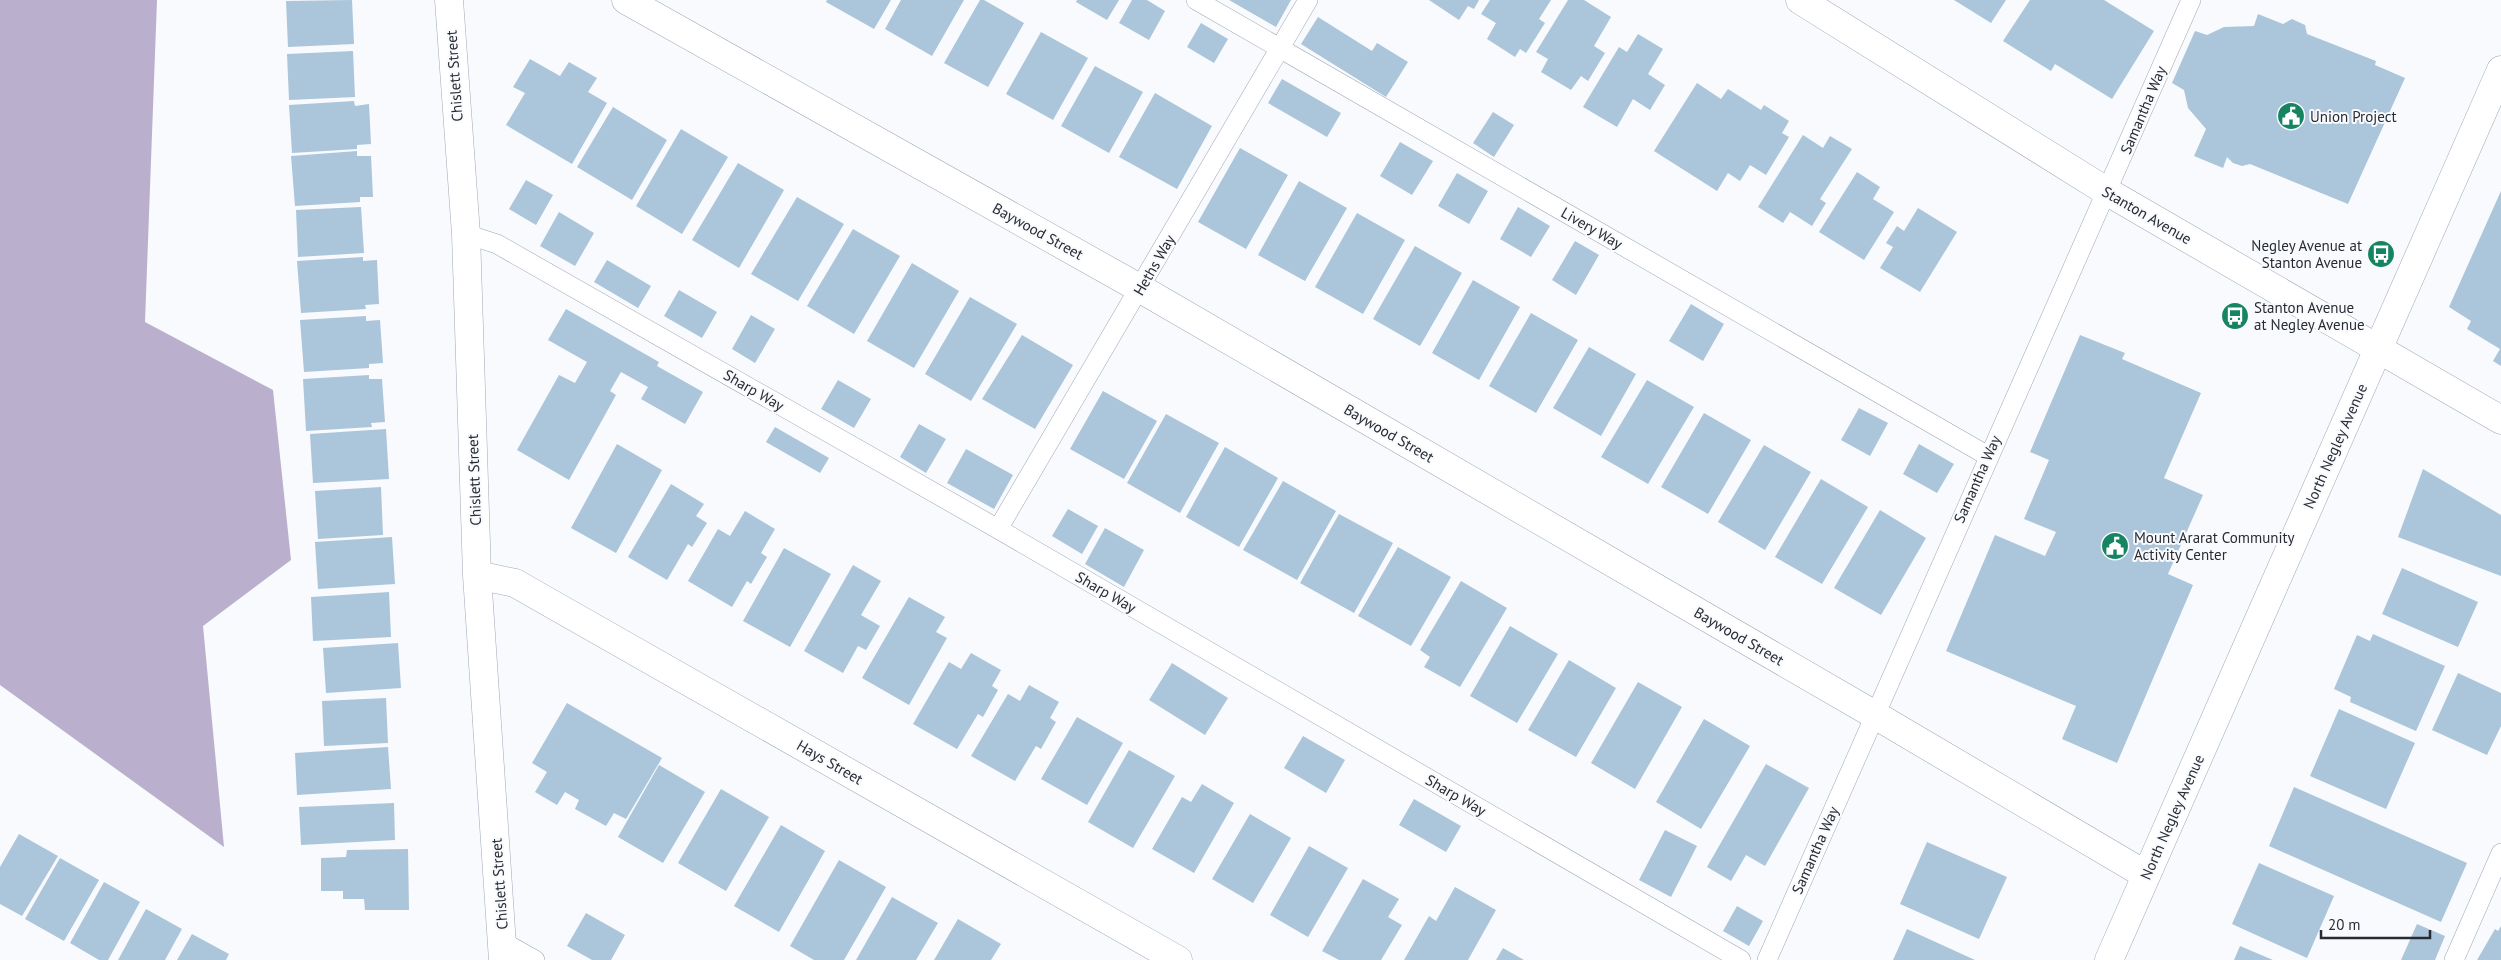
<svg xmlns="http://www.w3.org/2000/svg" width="2501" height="960" viewBox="0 0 2501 960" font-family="'PT Sans',sans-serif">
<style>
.forest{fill:#bab0cd}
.building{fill:#abc5db}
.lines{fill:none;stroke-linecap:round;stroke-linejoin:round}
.lane-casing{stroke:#9fa7b7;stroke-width:20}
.street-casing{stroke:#9fa7b7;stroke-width:29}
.secondary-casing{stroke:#9fa7b7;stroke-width:29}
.lane{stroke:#fff;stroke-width:19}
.street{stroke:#fff;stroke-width:28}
.secondary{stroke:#fff;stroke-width:28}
.labels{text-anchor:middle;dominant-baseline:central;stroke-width:4;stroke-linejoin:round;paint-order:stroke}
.street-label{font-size:15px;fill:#282c32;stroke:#f8fafd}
.poi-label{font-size:15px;fill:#282c32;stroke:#f8fafd;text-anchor:start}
</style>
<rect width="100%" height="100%" fill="#f8fafd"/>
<path class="forest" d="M0 0H157L145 322 273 390 291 560 203 626 224 847 0 685Z"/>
<path class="building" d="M352 0 354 44 288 47 286 1Z
M827 0H891L874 29 826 2Z
M901 0H964L932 56 885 29Z
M980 0H984L1024 23 988 87 944 63Z
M1077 0H1119L1107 20 1076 2Z
M1132 0H1147L1165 11 1149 40 1119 23Z
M1229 0H1291L1276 27Z
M1429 0H1479L1474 9 1468 6 1459 20Z
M1490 0H1551L1539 19 1545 23 1526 53 1520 49 1515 57 1487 39 1496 23 1481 14Z
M1568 0H1584L1611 17 1594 46 1605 53 1588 81 1581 76 1571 90 1541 72 1548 59 1536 52Z
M1954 0H2006L1991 23Z
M2030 0H2104L2154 31 2112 99 2055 64 2051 71 2003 41Z
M2258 14 2283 24 2292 19 2305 25 2307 34 2376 61 2375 65 2405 78 2348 204 2250 164 2242 166 2233 163 2227 157 2223 168 2194 156 2206 129 2188 108 2184 90 2172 83 2195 31 2207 35 2224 27 2254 26Z
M1318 17 1372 51 1377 43 1408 62 1386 97 1301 44Z
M1201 23 1228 39 1214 63 1187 47Z
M1041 32 1088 58 1053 120 1006 94Z
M1638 34 1663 49 1648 74 1665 85 1650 110 1633 99 1617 127 1583 107 1619 47 1627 52Z
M353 51 355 97 289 100 287 54Z
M530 59 560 76 569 62 597 78 588 92 607 103 572 164 506 125 525 93 513 87Z
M1095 66 1143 92 1109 153 1061 126Z
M1282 79 1341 113 1327 137 1268 103Z
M1697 83 1721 99 1728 89 1761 110 1764 105 1789 121 1782 133 1789 137 1766 175 1750 165 1740 181 1728 173 1717 191 1654 151Z
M1155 93 1212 126 1177 189 1119 157Z
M354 101 355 106 369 104 371 144 357 145V149L292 153 289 105Z
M613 107 667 140 632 200 577 167Z
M1493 112 1514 125 1494 157 1473 143Z
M681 129 728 157 682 234 636 206Z
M1803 135 1823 148 1830 136 1852 149 1820 199 1826 203 1812 226 1790 212 1783 223 1758 207Z
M1400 142 1433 161 1412 195 1380 176Z
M1240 148 1288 175 1246 249 1198 222Z
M357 151V156H371L373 197H360V202L295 206 291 156Z
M738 163 784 190 739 268 692 240Z
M1857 172 1880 187 1873 199 1894 212 1864 260 1819 232Z
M1457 173 1488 191 1469 224 1438 206Z
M526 180 553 195 536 225 509 209Z
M1299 181 1347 208 1305 281 1258 255Z
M2501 191V366L2493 361 2500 349 2467 329 2471 321 2449 307Z
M797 197 844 224 798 301 751 274Z
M361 207 364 253 298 257 296 210Z
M1518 207 1550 226 1531 257 1500 239Z
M1918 208 1957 232 1920 292 1880 268 1893 247 1886 243 1897 226 1904 231Z
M559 212 594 233 575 266 540 246Z
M1357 213 1405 240 1363 314 1315 287Z
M853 229 900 256 854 334 807 306Z
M1575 241 1599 255 1576 295 1552 280Z
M1415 246 1462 273 1420 346 1373 319Z
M363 257V261L377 260 379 304 365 305 366 309 301 313 297 261Z
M607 260 651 286 638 308 594 282Z
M912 263 959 291 914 368 867 341Z
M1473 280 1520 307 1479 380 1432 353Z
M679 290 717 312 702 338 664 316Z
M970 297 1017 324 971 401 925 374Z
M1691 304 1724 324 1703 361 1669 341Z
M566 309 659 362 657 366 703 392 685 424 641 399 648 387 621 372 610 391 616 395 569 480 517 450 559 375 575 383 587 362 548 340Z
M1531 313 1578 340 1536 413 1489 386Z
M751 315 775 329 755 363 732 349Z
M366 316V321L380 320 383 363 369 364V368L304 372 300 320Z
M1022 335 1073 365 1035 429 982 399Z
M2080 335 2125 353 2122 359 2201 393 2164 478 2203 495 2168 574 2193 585 2117 763 2062 739 2076 706 1946 651 1995 535 2045 556 2056 532 2024 519 2049 460 2030 452Z
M1589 347 1636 374 1601 436 1553 408Z
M369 375V379H382L385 422 371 423 372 427 306 431 303 379Z
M838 380 871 399 854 428 821 409Z
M1647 380 1694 407 1648 484 1601 457Z
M1103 391 1157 421 1124 479 1070 449Z
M1859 408 1888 423 1870 456 1841 440Z
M1704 413 1751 440 1708 514 1661 487Z
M1166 414 1219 443 1180 513 1127 483Z
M919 424 946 439 926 473 900 457Z
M775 427 829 458 820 473 766 442Z
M386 429 389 479 313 483 310 434Z
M617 444 662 470 616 553 571 528Z
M1919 444 1954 464 1937 493 1903 474Z
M1764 445 1811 472 1765 550 1718 522Z
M1225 447 1278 478 1239 547 1186 517Z
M966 449 1013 475 994 509 947 483Z
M2423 469 2501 515V576L2398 537Z
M1821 479 1868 507 1822 584 1775 557Z
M1283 481 1336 511 1297 580 1243 550Z
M671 484 704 504 696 516 707 523 692 547 688 544 667 580 628 557Z
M381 487 383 535 318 539 315 491Z
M1068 509 1098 526 1082 554 1052 536Z
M1880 510 1926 538 1881 615 1834 588Z
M745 511 775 529 761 553 767 557 751 584 747 581 732 607 688 581 718 529 730 536Z
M1339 514 1393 543 1354 613 1300 583Z
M1105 528 1144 550 1124 587 1085 564Z
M392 537 395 584 318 589 315 542Z
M1398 547 1451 577 1411 646 1358 616Z
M784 548 831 574 790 647 743 621Z
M853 565 881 581 861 615 880 626 866 650 858 646 843 673 804 651Z
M2402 568 2478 602 2458 647 2382 614Z
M1461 581 1507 608 1460 687 1424 667 1430 657 1420 650Z
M389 592 391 637 313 641 311 597Z
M909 597 945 617 936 632 947 638 909 705 862 678Z
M1510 626 1558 654 1517 723 1470 696Z
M2373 634 2445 666 2416 731 2350 702 2351 697 2334 689 2357 635 2370 641Z
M398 643 401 688 326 693 323 648Z
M971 653 1001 670 992 686 998 690 983 717 978 714 957 749 913 724 949 662 961 669Z
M1569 660 1616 688 1576 757 1528 730Z
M1172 663 1228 698 1205 735 1149 700Z
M2458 673 2501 693V726L2487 755 2432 730Z
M1638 682 1682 707 1635 789 1591 763Z
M1029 685 1059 702 1050 718 1056 722 1041 749 1036 746 1015 781 971 756 1008 694 1020 701Z
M386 698 388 743 324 746 322 701Z
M567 703 662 758 626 819 614 813 606 826 575 809 579 800 565 792 557 805 535 792 547 772 532 763Z
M2339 709 2415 743 2386 809 2310 776Z
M1077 717 1123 743 1087 805 1041 779Z
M1704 719 1750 746 1701 829 1656 802Z
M1303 736 1345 760 1326 793 1284 768Z
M388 747 391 789 297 795 295 753Z
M1129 750 1175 776 1133 848 1088 822Z
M1766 764 1809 788 1765 866 1746 855 1731 881 1707 867Z
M659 765 705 792 663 863 618 837Z
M1202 784 1234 803 1194 873 1152 849 1182 797 1191 802Z
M2294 787 2467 863 2441 922 2269 846Z
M721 789 769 817 726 891 678 863Z
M1414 799 1461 826 1446 852 1399 825Z
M394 803 395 840 301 845 299 807Z
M1250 814 1291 838 1253 903 1212 879Z
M781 825 825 851 779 932 734 906Z
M1665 830 1697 846 1671 897 1639 880Z
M19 834 58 856 22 916 0 904V867Z
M1927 842 2007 877 1979 939 1900 904Z
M1309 846 1348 868 1308 937 1270 915Z
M408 849 409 910H365L364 899H343V891H321V858L346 857 347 850Z
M60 858 99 880 64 941 25 919Z
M839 860 886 887 844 960H814L790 946Z
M2259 863 2334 896 2307 958 2232 924Z
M1363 879 1399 899 1388 917 1402 925 1381 960H1339L1322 951Z
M104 882 140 902 108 960H99L70 943Z
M1455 887 1496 910 1468 960H1404L1429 916 1436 921Z
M892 897 938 923 916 960H856Z
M1737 906 1763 921 1749 946 1723 931Z
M146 909 182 929 165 960H118Z
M586 913 625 935 611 960H592L567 946Z
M958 919 1001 944 991 960H934Z
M2417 924 2445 936 2435 960H2401Z
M2501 926V960H2477L2495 929 2498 931Z
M1907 929 1975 960H1893Z
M192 934 229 954 226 960H177Z
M2240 946 2273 960H2234Z
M1503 948 1524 960H1496Z"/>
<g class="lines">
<g class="lane-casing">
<path id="lane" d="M1196 0 1988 456
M466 234 497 244 998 529 1741 960
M998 529 1308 0
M503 942 535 960
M1767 960 2191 0
M2454 960 2501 853"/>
</g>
<g class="street-casing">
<path id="street" d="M449 0 466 234 477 575 503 960
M626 0 1141 289 1875 715 2146 875
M477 575 515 583 1178 960"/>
</g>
<g class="secondary-casing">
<path id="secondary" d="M1800 0 2106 191 2501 420
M2109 960 2501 70"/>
</g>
<use href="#lane" class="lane"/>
<use href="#street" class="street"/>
<use href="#secondary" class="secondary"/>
</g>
<defs>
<g id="civic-disc" transform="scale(1.4375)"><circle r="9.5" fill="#168461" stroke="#f8fafd"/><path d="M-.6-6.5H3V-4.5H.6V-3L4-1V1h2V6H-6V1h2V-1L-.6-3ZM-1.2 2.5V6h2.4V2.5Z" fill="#fff"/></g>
<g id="bus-disc" transform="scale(1.4375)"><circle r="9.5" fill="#168461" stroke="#f8fafd"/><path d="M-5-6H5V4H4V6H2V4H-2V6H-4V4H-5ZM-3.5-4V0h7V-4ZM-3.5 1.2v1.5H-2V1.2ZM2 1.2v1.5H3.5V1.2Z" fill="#fff"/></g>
</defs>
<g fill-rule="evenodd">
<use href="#civic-disc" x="2291" y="116"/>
<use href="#bus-disc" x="2381" y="254"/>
<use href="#bus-disc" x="2235" y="316"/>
<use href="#civic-disc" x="2115" y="546"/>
</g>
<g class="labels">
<g class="street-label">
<text transform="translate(454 76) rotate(-94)">Chislett Street</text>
<text transform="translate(2143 110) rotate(-67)">Samantha Way</text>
<text transform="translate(2147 215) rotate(30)">Stanton Avenue</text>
<text transform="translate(1592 228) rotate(30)">Livery Way</text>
<text transform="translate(1038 231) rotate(29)">Baywood Street</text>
<text transform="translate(1154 265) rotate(-60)">Heths Way</text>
<text transform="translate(754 390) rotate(30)">Sharp Way</text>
<text transform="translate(1389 433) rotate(30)">Baywood Street</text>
<text transform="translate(2335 446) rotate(-66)">North Negley Avenue</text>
<text transform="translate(1977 479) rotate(-66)">Samantha Way</text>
<text transform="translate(474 480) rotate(-92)">Chislett Street</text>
<text transform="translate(1106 592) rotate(30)">Sharp Way</text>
<text transform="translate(1739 636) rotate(30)">Baywood Street</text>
<text transform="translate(830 762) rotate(30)">Hays Street</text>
<text transform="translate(1456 795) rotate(30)">Sharp Way</text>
<text transform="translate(2172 817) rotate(-66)">North Negley Avenue</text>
<text transform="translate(1815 850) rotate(-66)">Samantha Way</text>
<text transform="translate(499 884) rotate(-94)">Chislett Street</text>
</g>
<g class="poi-label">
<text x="2310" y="116">Union Project</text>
<text x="2362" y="245" text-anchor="end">Negley Avenue at<tspan x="2362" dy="17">Stanton Avenue</tspan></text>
<text x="2254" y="307">Stanton Avenue<tspan x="2254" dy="17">at Negley Avenue</tspan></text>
<text x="2134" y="537">Mount Ararat Community<tspan x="2134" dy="17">Activity Center</tspan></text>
</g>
</g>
<path d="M2321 930v8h109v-8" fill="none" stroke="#282c32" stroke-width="2.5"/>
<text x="2328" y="930" font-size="15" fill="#282c32" stroke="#f8fafd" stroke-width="4" paint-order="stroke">20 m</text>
</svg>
